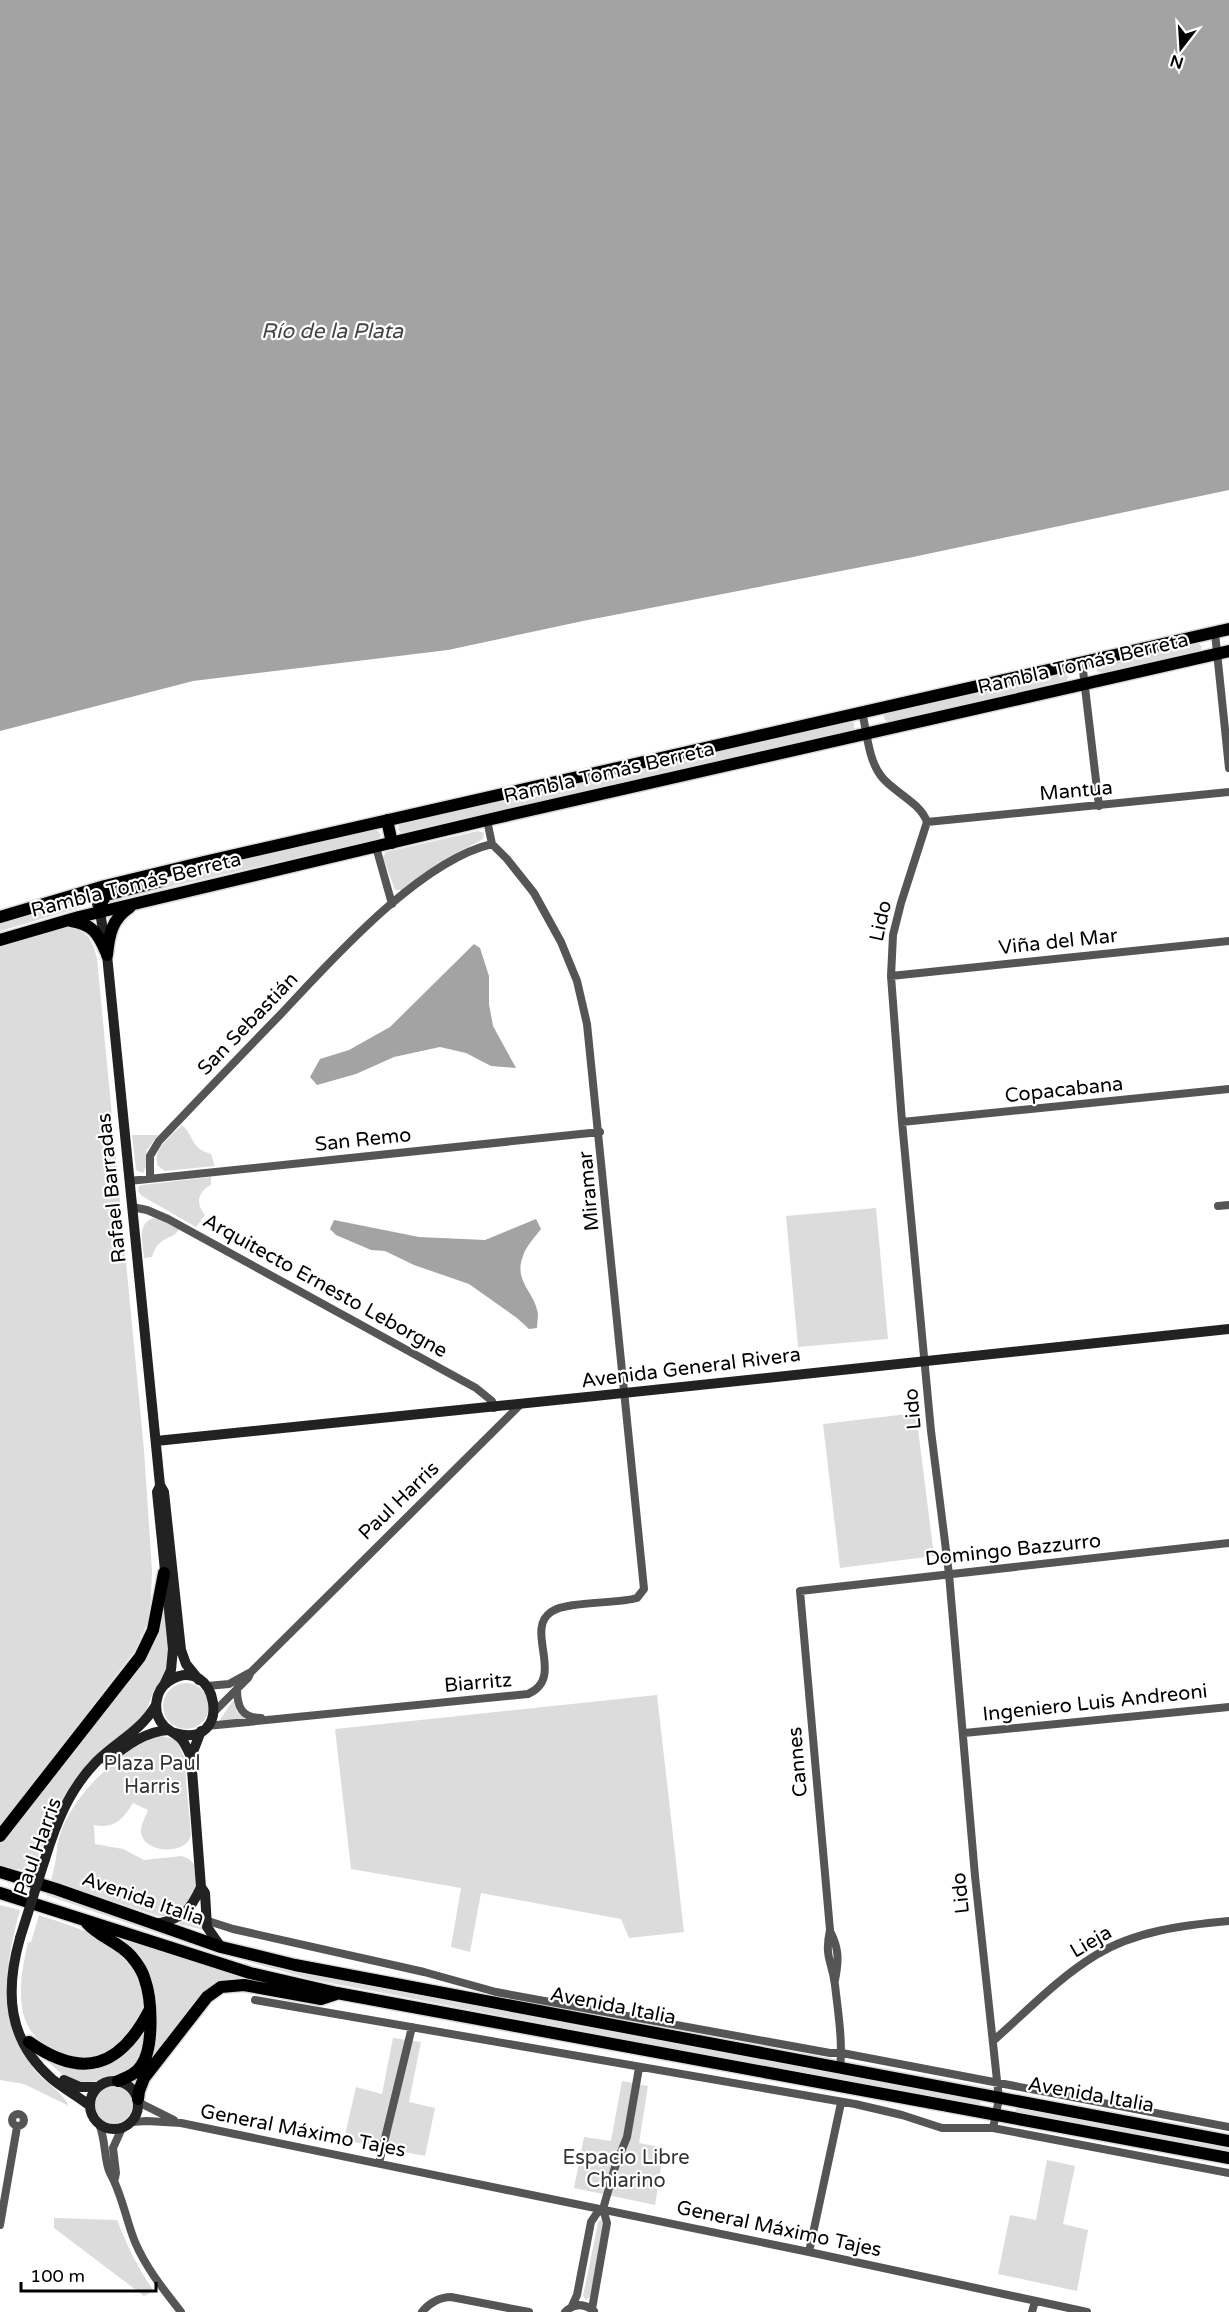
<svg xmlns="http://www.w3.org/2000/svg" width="1229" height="2312" viewBox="0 0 1229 2312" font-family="'Varela Round',sans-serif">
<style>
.green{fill:#dcdcdc}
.water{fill:#a3a3a3}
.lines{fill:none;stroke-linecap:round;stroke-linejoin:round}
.primary-casing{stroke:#dbdbdb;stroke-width:15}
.minor{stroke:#555;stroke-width:8}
.secondary{stroke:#222;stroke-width:10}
.primary{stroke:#000;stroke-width:12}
.secondary-bridge{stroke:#222;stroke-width:10}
.labels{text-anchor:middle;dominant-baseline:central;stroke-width:4.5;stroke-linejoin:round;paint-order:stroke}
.street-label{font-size:20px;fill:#000;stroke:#fff}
.park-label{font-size:20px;fill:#333;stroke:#fff}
.water-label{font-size:21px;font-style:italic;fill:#444;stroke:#fff}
</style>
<rect width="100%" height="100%" fill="#fff"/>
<path class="green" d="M1198 642 1202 647 1200 652 1103 674 1097 671 1098 665 1101 664Z
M1063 672 1069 677 1065 682 888 722 884 719V713Z
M848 721 854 723V729L852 731 405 832 401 833 398 829 400 823Z
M376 829 381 835 378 839 109 901 107 896 180 879 217 866Z
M478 831 484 833 483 839 446 859 403 890H395L383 857 386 852Z
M78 901 86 906 0 931V921L65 902Z
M63 927C85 928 93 938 97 959L144 1450 152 1571 151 1598 147 1624 134 1652 0 1825V945Z
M182 1125C195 1137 190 1148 211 1154L215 1166 165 1171 158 1166C151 1150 171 1136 182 1125Z
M132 1135H158L147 1150 146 1167 143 1173 136 1170Z
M211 1177V1185C198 1191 195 1204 205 1215L196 1227 142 1196 138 1191 139 1186 142 1185Z
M876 1208 888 1339 798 1347 786 1216Z
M153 1218 160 1219 179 1229C173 1241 158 1235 152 1257L144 1258C143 1243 136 1225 153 1218Z
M916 1413 934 1556 840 1568 823 1424Z
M164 1607 171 1656 163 1678 153 1692 147 1710 143 1719 93 1760 44 1846H42L33 1871 0 1867V1842L76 1747Z
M163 1706a23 23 0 1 1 46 0a23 23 0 1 1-46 0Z
M657 1695 684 1932 629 1938 621 1919 481 1893 470 1952 451 1947 461 1888 351 1869 335 1729Z
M233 1700 237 1712 247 1720 218 1723Z
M161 1736 174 1739 179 1745 184 1757 191 1835C186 1857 139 1853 141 1829 142 1822 146 1816 148 1810L133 1803C123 1819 115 1829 94 1825L95 1844 123 1849 144 1860 182 1856 189 1859 194 1864 196 1889 182 1911 165 1916H158L51 1881C54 1870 56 1859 57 1849 61 1813 95 1776 124 1755 135 1747 146 1739 161 1736Z
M47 1893 179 1938 980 2100V2107L310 1979 200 1948 46 1895Z
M0 1905 20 1910C3 1971 0 2014 34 2069 44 2082 62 2091 69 2106L24 2084 0 2080Z
M39 1915C78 1928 129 1942 141 1986 142 1993 145 2001 143 2009 140 2022 127 2037 120 2049 109 2052 95 2060 84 2061 77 2061 65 2054 58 2051 10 2033 19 1982 28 1942H31Z
M190 1918 199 1922 204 1930 179 1924 180 1921Z
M119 1938 282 1988 223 1984 136 2084 132 2081 153 2049 135 1955Z
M145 2031 141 2061 119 2077 82 2084 65 2077 44 2058C84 2075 121 2071 145 2031Z
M393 2038 421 2042 409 2102 435 2108 425 2156 344 2140 356 2087 382 2094Z
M622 2081 648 2086 639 2143 664 2148 655 2205 574 2188 584 2137 611 2141Z
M93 2104a20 20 0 1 1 40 0a20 20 0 1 1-40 0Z
M1016 2108 1229 2148V2156L1015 2113Z
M1047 2160 1075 2166 1063 2224 1088 2230 1077 2291 998 2274 1010 2215 1036 2220Z
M54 2218 117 2220C127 2245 138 2269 154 2291L144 2296 54 2228Z
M600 2220 603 2221 604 2225 590 2297 586 2300 583 2296 598 2223Z"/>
<path class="water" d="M0 0H1229V490L913 557 583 621 448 650 193 681 0 731Z
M474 944 480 948 489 976V1004L493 1026 516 1068 491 1066 466 1053 440 1047 394 1057 356 1074 317 1085 310 1077 320 1059 349 1050 390 1027Z
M536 1219 541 1229C535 1237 526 1246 523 1256 513 1281 535 1292 538 1314 538 1318 537 1323 537 1328L529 1329 517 1318 469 1284 414 1265 385 1251 371 1250 336 1235 330 1229 334 1220 419 1237 485 1240Z"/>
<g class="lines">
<g class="primary-casing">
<path id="primary" d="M387 820 392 843
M100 912 101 903 106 895 162 881
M0 917 105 886 204 862 1229 629
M71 921C92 924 98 933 106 952
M0 940 79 917 487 820 1229 651
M107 955C109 934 112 919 130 907
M0 1836 140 1657 153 1630 164 1573
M0 1872 56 1889 221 1947 295 1965 1229 2141
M0 1893 250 1973 337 1993 1229 2158
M87 1923C99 1937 119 1942 131 1956 137 1963 143 1972 145 1980 152 2000 154 2049 141 2066 136 2074 127 2077 118 2081
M29 2042C83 2080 120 2067 149 2011
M138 2099 139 2091 144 2078 207 1997 221 1987 244 1985 321 1999 336 1994"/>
</g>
<path class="minor" d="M1215 633 1229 768
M1082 662 1099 806
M862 712C867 732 868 759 881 776 893 792 920 802 927 822L901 903 893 935 891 976 902 1122 931 1431 949 1574 975 1876 999 2099 993 2128
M927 822 1229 792
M376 847 392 904
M891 976 1229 941
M902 1122 1229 1089
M150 1178V1156L159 1141C199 1099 239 1057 280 1015 331 961 419 861 492 844
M129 1181 600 1132
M1218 1206 1229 1205
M132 1207 147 1210 168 1219 476 1388 492 1401 494 1408
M207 1686 229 1684 249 1673
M237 1689C237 1707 242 1718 261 1718
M215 1711 248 1678 251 1672 520 1405
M207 1726 528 1694C566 1678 524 1630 551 1612 566 1601 616 1604 637 1598L644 1589 587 1024 577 981 561 942 534 893 507 859 492 844 487 820
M964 1733 1229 1707
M205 1920 233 1929 424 1972 496 1992 830 2053H842L1229 2127
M830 1931C839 1948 839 1960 835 1980
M255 2000 855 2104 902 2115 942 2128H993L1229 2173
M993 2041C1026 2012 1058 1978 1096 1955 1135 1931 1184 1925 1229 1921
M840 2069C843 2041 838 2012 835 1985 832 1960 824 1958 830 1930L800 1591 1229 1543
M138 2102 174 2120
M12 2120a6 6 0 1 1 12 0a6 6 0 1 1-12 0Z
M131 2122 147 2121 181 2123 809 2252 1087 2312
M99 2124C106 2139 104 2162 110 2173 122 2194 126 2220 135 2242 146 2268 164 2290 181 2312
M379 2163 412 2027
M115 2178 116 2173 113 2148 122 2128
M603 2209 615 2167 627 2137 639 2068
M0 2225 17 2127
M809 2252 841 2103
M572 2306 577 2295 591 2222 597 2213 603 2209
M592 2309 607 2223 603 2209
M422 2312C429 2303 440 2297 451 2297L529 2312
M565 2312C574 2303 584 2303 594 2311
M1032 2312 1035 2301"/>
<path class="secondary" d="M92 890 100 912 107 955 160 1485 164 1492 181 1650 186 1664 199 1680
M156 1441C514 1406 871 1366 1229 1329
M159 1488 157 1492 173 1649 171 1670 164 1685
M201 1731 191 1757 201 1887 205 1893 207 1927 221 1947
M175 1733C236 1751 217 1650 169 1681 154 1691 152 1713 164 1726 170 1732 177 1734 182 1740 186 1745 188 1751 191 1757
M107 1761C125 1747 145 1731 169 1730
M45 1859C56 1823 69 1790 96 1762 117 1741 140 1732 156 1705
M156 1924C183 1918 189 1913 201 1887
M20 1938C5 1991 7 2040 52 2079 64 2089 78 2096 90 2106
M64 2080 80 2087H98
M90 2105a24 24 0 1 1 48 0a24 24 0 1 1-48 0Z"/>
<use href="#primary" class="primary"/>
<path class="secondary-bridge" d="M20 1938 45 1859"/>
</g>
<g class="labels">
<g class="street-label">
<text transform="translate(1083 664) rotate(-13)">Rambla Tomás Berreta</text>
<text transform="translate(609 773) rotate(-13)">Rambla Tomás Berreta</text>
<text transform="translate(1076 791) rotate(-5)">Mantua</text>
<text transform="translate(136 885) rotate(-14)">Rambla Tomás Berreta</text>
<text transform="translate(881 921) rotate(-78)">Lido</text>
<text transform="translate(1058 942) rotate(-6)">Viña del Mar</text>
<text transform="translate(248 1024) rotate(-46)">San Sebastián</text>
<text transform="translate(1064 1090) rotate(-6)">Copacabana</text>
<text transform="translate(363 1140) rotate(-6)">San Remo</text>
<text transform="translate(112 1188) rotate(-96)">Rafael Barradas</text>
<text transform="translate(589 1191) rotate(-95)">Miramar</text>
<text transform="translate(325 1286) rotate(29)">Arquitecto Ernesto Leborgne</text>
<text transform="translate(691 1368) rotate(-7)">Avenida General Rivera</text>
<text transform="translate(913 1409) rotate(-95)">Lido</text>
<text transform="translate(399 1501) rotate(-44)">Paul Harris</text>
<text transform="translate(1013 1550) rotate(-6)">Domingo Bazzurro</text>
<text transform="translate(478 1683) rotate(-5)">Biarritz</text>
<text transform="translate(1095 1703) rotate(-6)">Ingeniero Luis Andreoni</text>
<text transform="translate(798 1762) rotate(-95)">Cannes</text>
<text transform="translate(38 1847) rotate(-70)">Paul Harris</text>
<text transform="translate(961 1893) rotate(-96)">Lido</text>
<text transform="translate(143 1899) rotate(19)">Avenida Italia</text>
<text transform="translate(1091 1942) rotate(-30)">Lieja</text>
<text transform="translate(613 2006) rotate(11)">Avenida Italia</text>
<text transform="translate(1091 2095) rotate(10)">Avenida Italia</text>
<text transform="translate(303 2131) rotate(11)">General Máximo Tajes</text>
<text transform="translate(779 2229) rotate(12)">General Máximo Tajes</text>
</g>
<g class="park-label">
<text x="152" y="1764">Plaza Paul<tspan x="152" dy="23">Harris</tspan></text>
<text x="626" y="2158">Espacio Libre<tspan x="626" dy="23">Chiarino</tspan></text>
</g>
<g class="water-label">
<text x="332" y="331">Río de la Plata</text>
</g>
</g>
<g transform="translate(1181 48) rotate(197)" stroke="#ffffff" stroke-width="4.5" paint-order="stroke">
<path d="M0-4.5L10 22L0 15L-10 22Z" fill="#000000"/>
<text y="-9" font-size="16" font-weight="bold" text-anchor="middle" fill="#000000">N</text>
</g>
<path d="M21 2282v9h135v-9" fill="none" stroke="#000000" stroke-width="3"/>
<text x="30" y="2282" font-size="18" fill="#000000" stroke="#ffffff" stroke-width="4.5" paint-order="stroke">100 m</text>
</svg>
